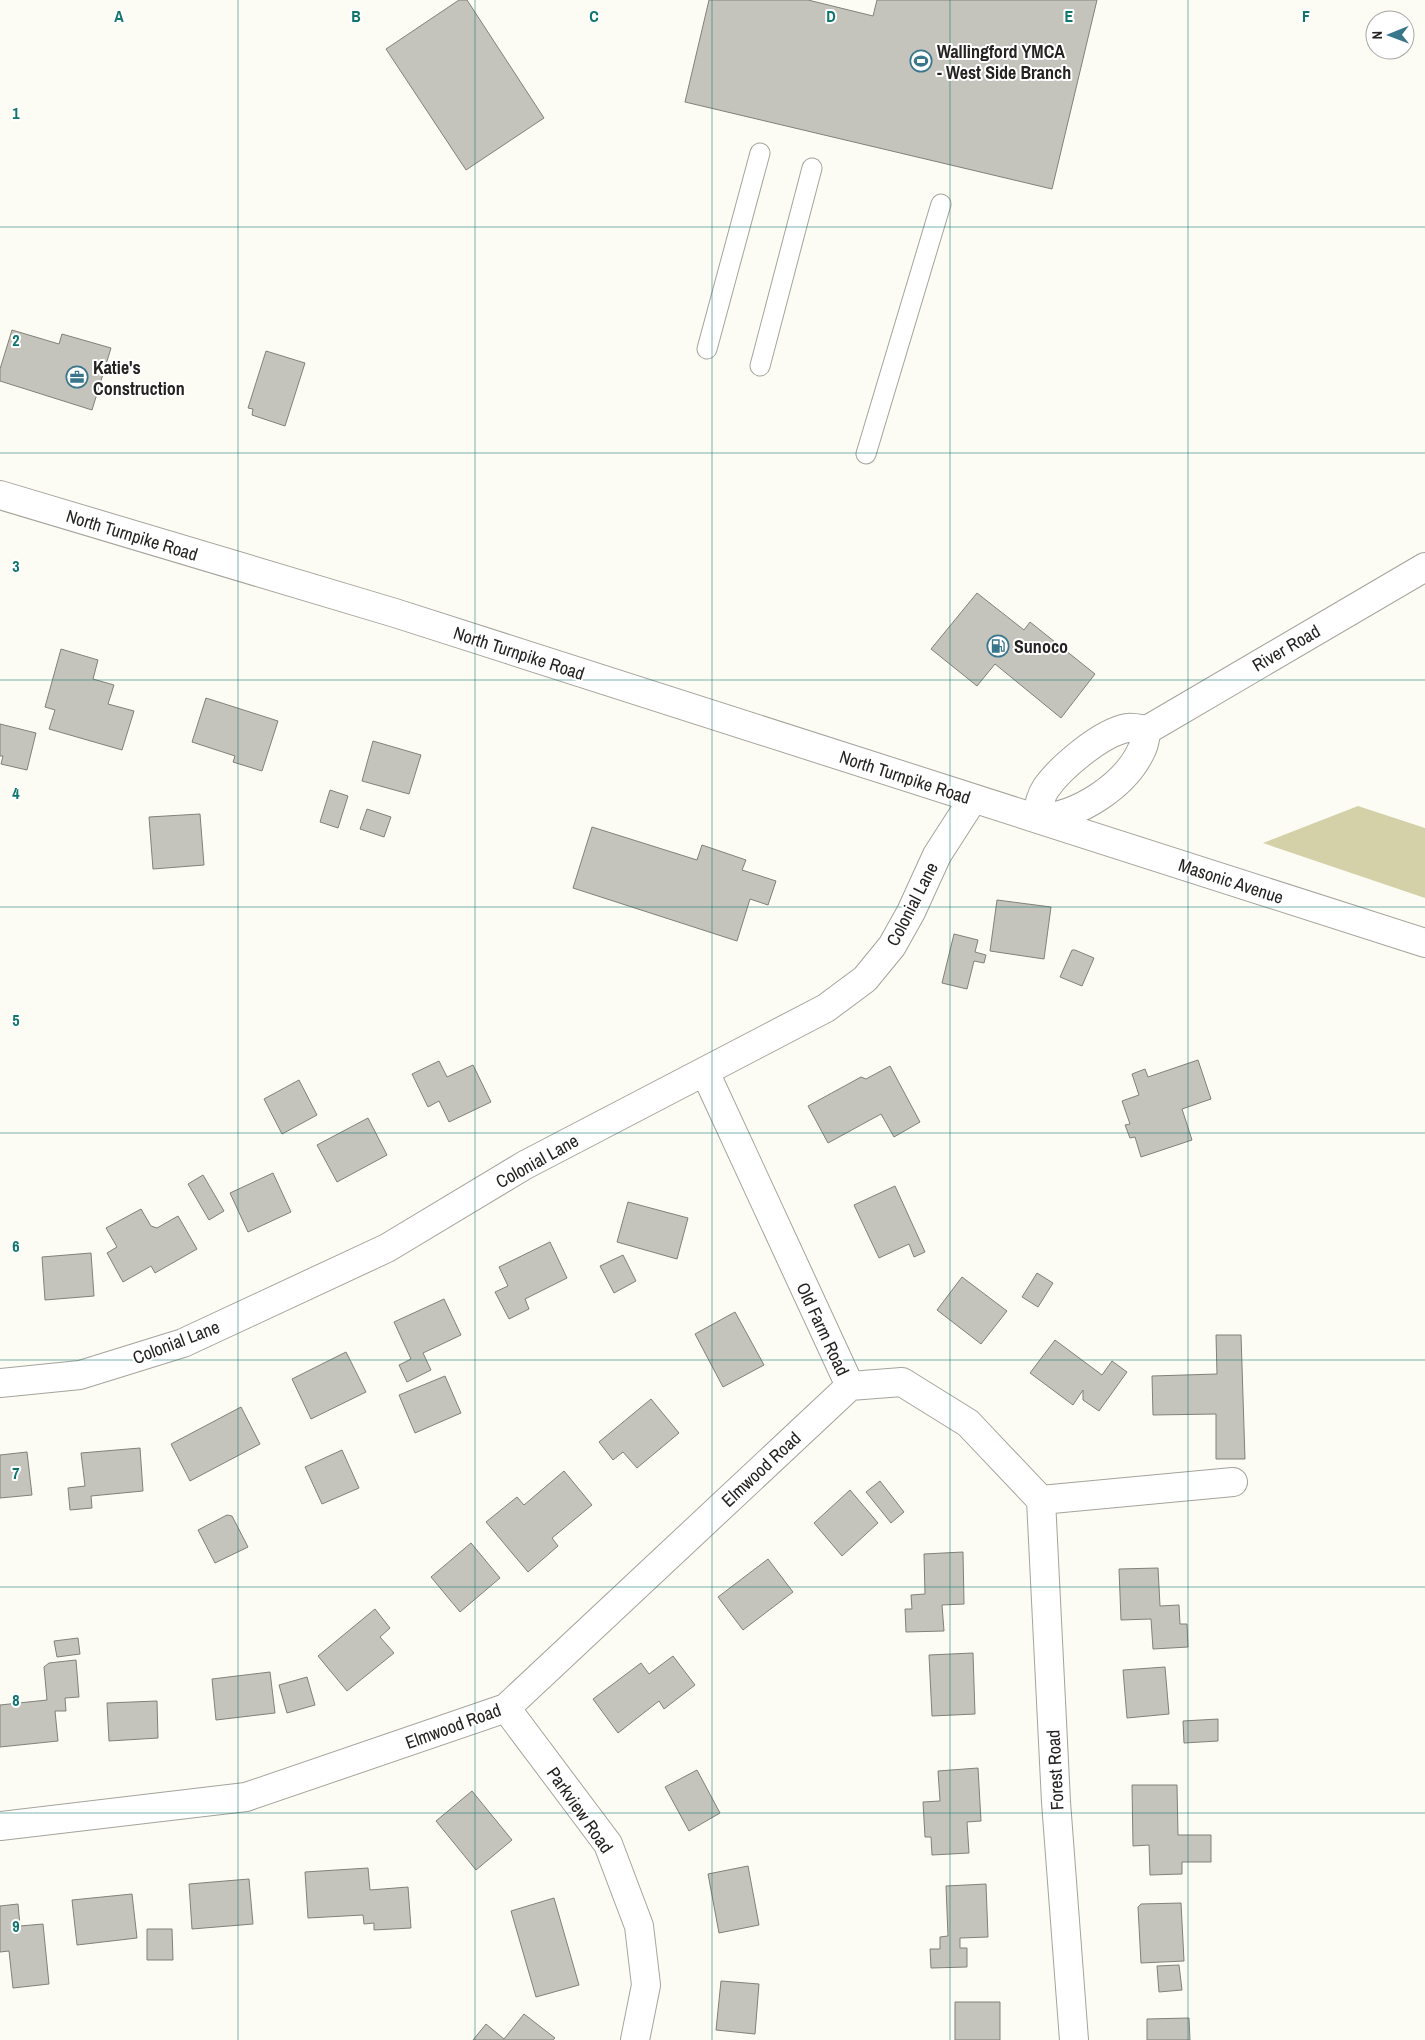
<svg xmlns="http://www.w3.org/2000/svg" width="1425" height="2040" viewBox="0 0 1425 2040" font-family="'Archivo Narrow',sans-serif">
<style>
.green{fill:#d4d0a7}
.building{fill:#c4c4bd;stroke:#81817a}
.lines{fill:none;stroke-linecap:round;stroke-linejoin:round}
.service-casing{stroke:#a4a39c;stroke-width:21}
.minor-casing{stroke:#a4a39c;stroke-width:30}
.secondary-casing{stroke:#a4a39c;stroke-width:30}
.service{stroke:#fff;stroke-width:19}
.minor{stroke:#fff;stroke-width:28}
.secondary{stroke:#fff;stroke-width:28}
.grid{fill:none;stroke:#0f766e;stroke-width:1;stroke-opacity:0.55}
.labels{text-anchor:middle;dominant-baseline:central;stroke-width:4;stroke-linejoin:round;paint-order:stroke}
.poi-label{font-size:18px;font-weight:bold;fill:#242321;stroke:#fff;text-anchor:start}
.street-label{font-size:18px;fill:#242321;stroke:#fff}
.grid-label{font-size:16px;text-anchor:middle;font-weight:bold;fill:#0f766e;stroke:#fff;stroke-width:4;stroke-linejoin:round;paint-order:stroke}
</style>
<rect width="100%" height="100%" fill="#fcfcf4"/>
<path class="green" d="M1358 806 1425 828V898L1263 843Z"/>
<path class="building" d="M459 0H467L544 118 466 170 386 49Z
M709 0H808L873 16 877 0H1097L1052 189 685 102Z
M12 330 59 344 62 334 111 348 92 410 0 381V369Z
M266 351 305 363 285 426 252 415 253 409 248 408Z
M977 593 1024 630 1030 622 1095 674 1061 718 995 664 977 686 931 649Z
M61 649 98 660 93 679 114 685 108 704 134 711 122 750 49 729 55 710 45 707Z
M206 698 278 721 262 771 233 762 235 756 192 742Z
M0 724 36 733 27 770 1 764 3 756H0Z
M373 741 421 755 409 794 362 781Z
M330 790 348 796 338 828 320 822Z
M367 809 391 817 384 837 360 829Z
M200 814 204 865 153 869 149 817Z
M592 827 697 860 702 845 746 860 742 870 776 881 768 905 750 899 737 941 573 888Z
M997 900 1051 907 1044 959 990 951Z
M954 934 978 940 975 952 986 955 984 963 974 961 967 989 942 983Z
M1072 950H1075L1094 958 1082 986 1060 977Z
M1198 1060 1211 1099 1182 1109 1192 1140 1141 1157 1135 1137 1130 1138 1125 1125 1130 1124 1122 1101 1139 1095 1132 1074 1145 1069 1148 1077Z
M439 1061 447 1077 473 1065 491 1102 449 1122 439 1101 428 1107 412 1074Z
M890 1066 920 1122 894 1137 881 1114 828 1143 808 1106 861 1077 866 1079Z
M299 1080 317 1115 282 1134 264 1099Z
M368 1118 387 1155 337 1182 317 1145Z
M273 1173 291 1212 248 1232 230 1193Z
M203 1175 224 1211 209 1220 188 1184Z
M895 1186 925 1252 914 1257 909 1244 879 1258 854 1205Z
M628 1202 688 1218 677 1259 617 1242Z
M141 1209 151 1226 157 1228 178 1216 197 1249 155 1273 151 1266 123 1282 107 1253 117 1247 106 1228Z
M550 1242 567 1278 525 1299 529 1309 509 1319 495 1292 508 1286 499 1267Z
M91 1253 94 1296 45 1300 42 1257Z
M623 1255 636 1281 614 1293 600 1266Z
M1037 1273 1053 1283 1038 1307 1022 1297Z
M962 1277 1007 1311 981 1344 937 1310Z
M444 1299 461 1335 423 1353 431 1370 407 1382 399 1365 411 1359 394 1322Z
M735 1312 764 1365 723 1387 695 1334Z
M1216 1335H1241L1245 1459H1216V1414L1153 1415 1152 1376 1217 1374Z
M1055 1340 1102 1375 1112 1361 1127 1372 1099 1411 1083 1400V1390L1073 1405 1030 1373Z
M346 1352 366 1392 311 1419 292 1379Z
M445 1376 461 1413 415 1433 399 1395Z
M651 1399 679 1433 637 1468 623 1452 613 1460 599 1442Z
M241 1407 260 1444 190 1481 171 1444Z
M140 1448 143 1491 91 1496 92 1508 70 1510 68 1488 85 1486 81 1453Z
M342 1450 359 1488 322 1504 305 1467Z
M27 1452 32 1495 0 1498V1455Z
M564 1471 592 1505 552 1538 558 1546 528 1572 486 1522 517 1497 524 1505Z
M880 1481 904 1512 891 1523 866 1492Z
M850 1490 878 1523 842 1556 814 1523Z
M227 1515 232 1516 248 1547 215 1563 198 1530Z
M471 1543 500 1578 460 1612 431 1577Z
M963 1552 964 1604 942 1605 944 1631 906 1632 905 1609H912L911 1595 925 1594 924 1554Z
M768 1559 793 1592 743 1630 718 1597Z
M1158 1568 1160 1606 1179 1605 1180 1624H1187L1188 1647 1153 1649 1151 1619 1121 1620 1119 1569Z
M375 1609 390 1628 380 1637 394 1653 347 1691 318 1656Z
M78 1638 80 1654 57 1657 54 1641Z
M973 1653 975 1714 932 1716 929 1655Z
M673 1656 695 1685 664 1709 659 1701 618 1733 593 1699 641 1663 649 1674Z
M76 1660 79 1697 65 1698 66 1711H55L58 1741 0 1747V1705L47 1700 44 1667 49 1663Z
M1165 1667 1169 1714 1127 1718 1123 1670Z
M270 1672 275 1713 216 1720 212 1679Z
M307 1677 315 1705 287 1713 279 1685Z
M157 1701 158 1738 109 1741 107 1703Z
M1218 1719V1741L1184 1743 1183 1721Z
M978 1768 981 1821 967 1822 969 1853 932 1855 931 1837H925L923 1802 940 1801 938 1771Z
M697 1770 720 1813 689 1831 665 1787Z
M1132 1785H1177L1178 1835H1211V1862H1182V1874L1150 1875 1149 1845 1133 1846Z
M472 1791 512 1840 476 1870 436 1821Z
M748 1866 759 1925 719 1933 708 1874Z
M368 1868 370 1890 408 1887 411 1928 374 1930V1923L364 1924 363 1915 308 1918 305 1872Z
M249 1879 253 1924 192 1929 189 1884Z
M986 1884 988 1937 960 1938V1948H967V1967L931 1968 930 1949H940V1937L948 1936 946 1886Z
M132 1894 137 1938 77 1945 72 1900Z
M554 1898 579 1985 536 1997 511 1911Z
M1181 1903 1184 1961 1141 1963 1138 1907 1141 1904Z
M18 1904 20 1926 43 1924 49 1984 13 1988 9 1951 0 1952V1906Z
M147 1929H172L173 1960H147Z
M1179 1965 1182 1990 1159 1992 1157 1966Z
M721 1981 759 1984 755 2034 716 2030Z
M955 2002H1000V2040H955Z
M524 2014 555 2038 553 2040H473L486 2024 504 2039Z
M1189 2018 1190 2040H1147V2019Z"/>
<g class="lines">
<g class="service-casing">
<path id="service" d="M707 349 760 153
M760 366 812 168
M866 454 941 204"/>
</g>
<g class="minor-casing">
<path id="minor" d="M705 1072 850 1386 902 1382 968 1423 1041 1500 1233 1482
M0 1383 80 1375 183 1343 387 1248 525 1165 826 1008 865 979 892 946 911 912 937 855 973 799
M1041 1500 1056 1802 1074 2040
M506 1708 608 1844 639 1926 646 1985 635 2040
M0 1826 246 1797 506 1708 850 1386"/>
</g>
<g class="secondary-casing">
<path id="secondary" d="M0 495 395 613 1425 943
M1037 818C1038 808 1040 797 1046 788 1061 767 1101 733 1127 728 1133 727 1140 729 1147 730L1425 567
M1040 818C1079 816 1126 785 1142 749 1145 743 1145 736 1147 730"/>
</g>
<use href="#service" class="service"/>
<use href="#minor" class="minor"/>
<use href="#secondary" class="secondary"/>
</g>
<path class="grid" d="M238 0V2040M475 0V2040M712 0V2040M950 0V2040M1188 0V2040M0 227H1425M0 453H1425M0 680H1425M0 907H1425M0 1133H1425M0 1360H1425M0 1587H1425M0 1813H1425"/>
<defs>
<g id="stadium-ring" transform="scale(1.125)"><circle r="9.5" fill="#fff" stroke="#39768c" stroke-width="1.5"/><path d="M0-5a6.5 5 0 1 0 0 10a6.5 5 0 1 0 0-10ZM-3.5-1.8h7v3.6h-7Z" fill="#39768c"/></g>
<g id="office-ring" transform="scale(1.125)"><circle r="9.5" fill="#fff" stroke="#39768c" stroke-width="1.5"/><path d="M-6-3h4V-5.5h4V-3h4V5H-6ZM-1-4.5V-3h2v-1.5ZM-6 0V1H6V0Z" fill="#39768c"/></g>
<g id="fuel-ring" transform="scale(1.125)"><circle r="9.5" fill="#fff" stroke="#39768c" stroke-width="1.5"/><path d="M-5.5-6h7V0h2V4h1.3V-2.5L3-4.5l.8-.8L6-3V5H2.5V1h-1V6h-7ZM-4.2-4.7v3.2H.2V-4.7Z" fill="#39768c"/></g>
</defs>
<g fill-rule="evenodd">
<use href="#stadium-ring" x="921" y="61"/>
<use href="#office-ring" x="77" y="377"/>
<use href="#fuel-ring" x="998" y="646"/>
</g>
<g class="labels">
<g class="poi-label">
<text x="937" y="51">Wallingford YMCA<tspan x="937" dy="21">- West Side Branch</tspan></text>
<text x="93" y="367">Katie's<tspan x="93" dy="21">Construction</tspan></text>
<text x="1014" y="646">Sunoco</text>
</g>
<g class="street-label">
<text transform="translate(132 535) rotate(17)">North Turnpike Road</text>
<text transform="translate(1286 648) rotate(-30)">River Road</text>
<text transform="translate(519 653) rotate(18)">North Turnpike Road</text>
<text transform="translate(905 777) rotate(18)">North Turnpike Road</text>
<text transform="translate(1231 881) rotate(18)">Masonic Avenue</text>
<text transform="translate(912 904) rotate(-63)">Colonial Lane</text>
<text transform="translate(537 1161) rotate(-29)">Colonial Lane</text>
<text transform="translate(823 1329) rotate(65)">Old Farm Road</text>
<text transform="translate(176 1342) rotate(-21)">Colonial Lane</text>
<text transform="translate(761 1469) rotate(-43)">Elmwood Road</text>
<text transform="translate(453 1726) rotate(-20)">Elmwood Road</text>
<text transform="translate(1055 1770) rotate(-93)">Forest Road</text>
<text transform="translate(580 1810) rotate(55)">Parkview Road</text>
</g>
</g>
<g class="grid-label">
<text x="119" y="22">A</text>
<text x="356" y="22">B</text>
<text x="594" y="22">C</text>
<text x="831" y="22">D</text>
<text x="1069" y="22">E</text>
<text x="1306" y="22">F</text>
<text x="16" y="119">1</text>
<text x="16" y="346">2</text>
<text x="16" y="572">3</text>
<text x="16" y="799">4</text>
<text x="16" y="1026">5</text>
<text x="16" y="1252">6</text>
<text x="16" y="1479">7</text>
<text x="16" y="1706">8</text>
<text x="16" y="1932">9</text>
</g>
<g transform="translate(1390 35) rotate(269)"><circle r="24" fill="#ffffff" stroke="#a7a7a6"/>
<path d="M0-4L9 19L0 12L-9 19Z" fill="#39768c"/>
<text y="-8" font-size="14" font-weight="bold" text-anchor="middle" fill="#242321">N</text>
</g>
</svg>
